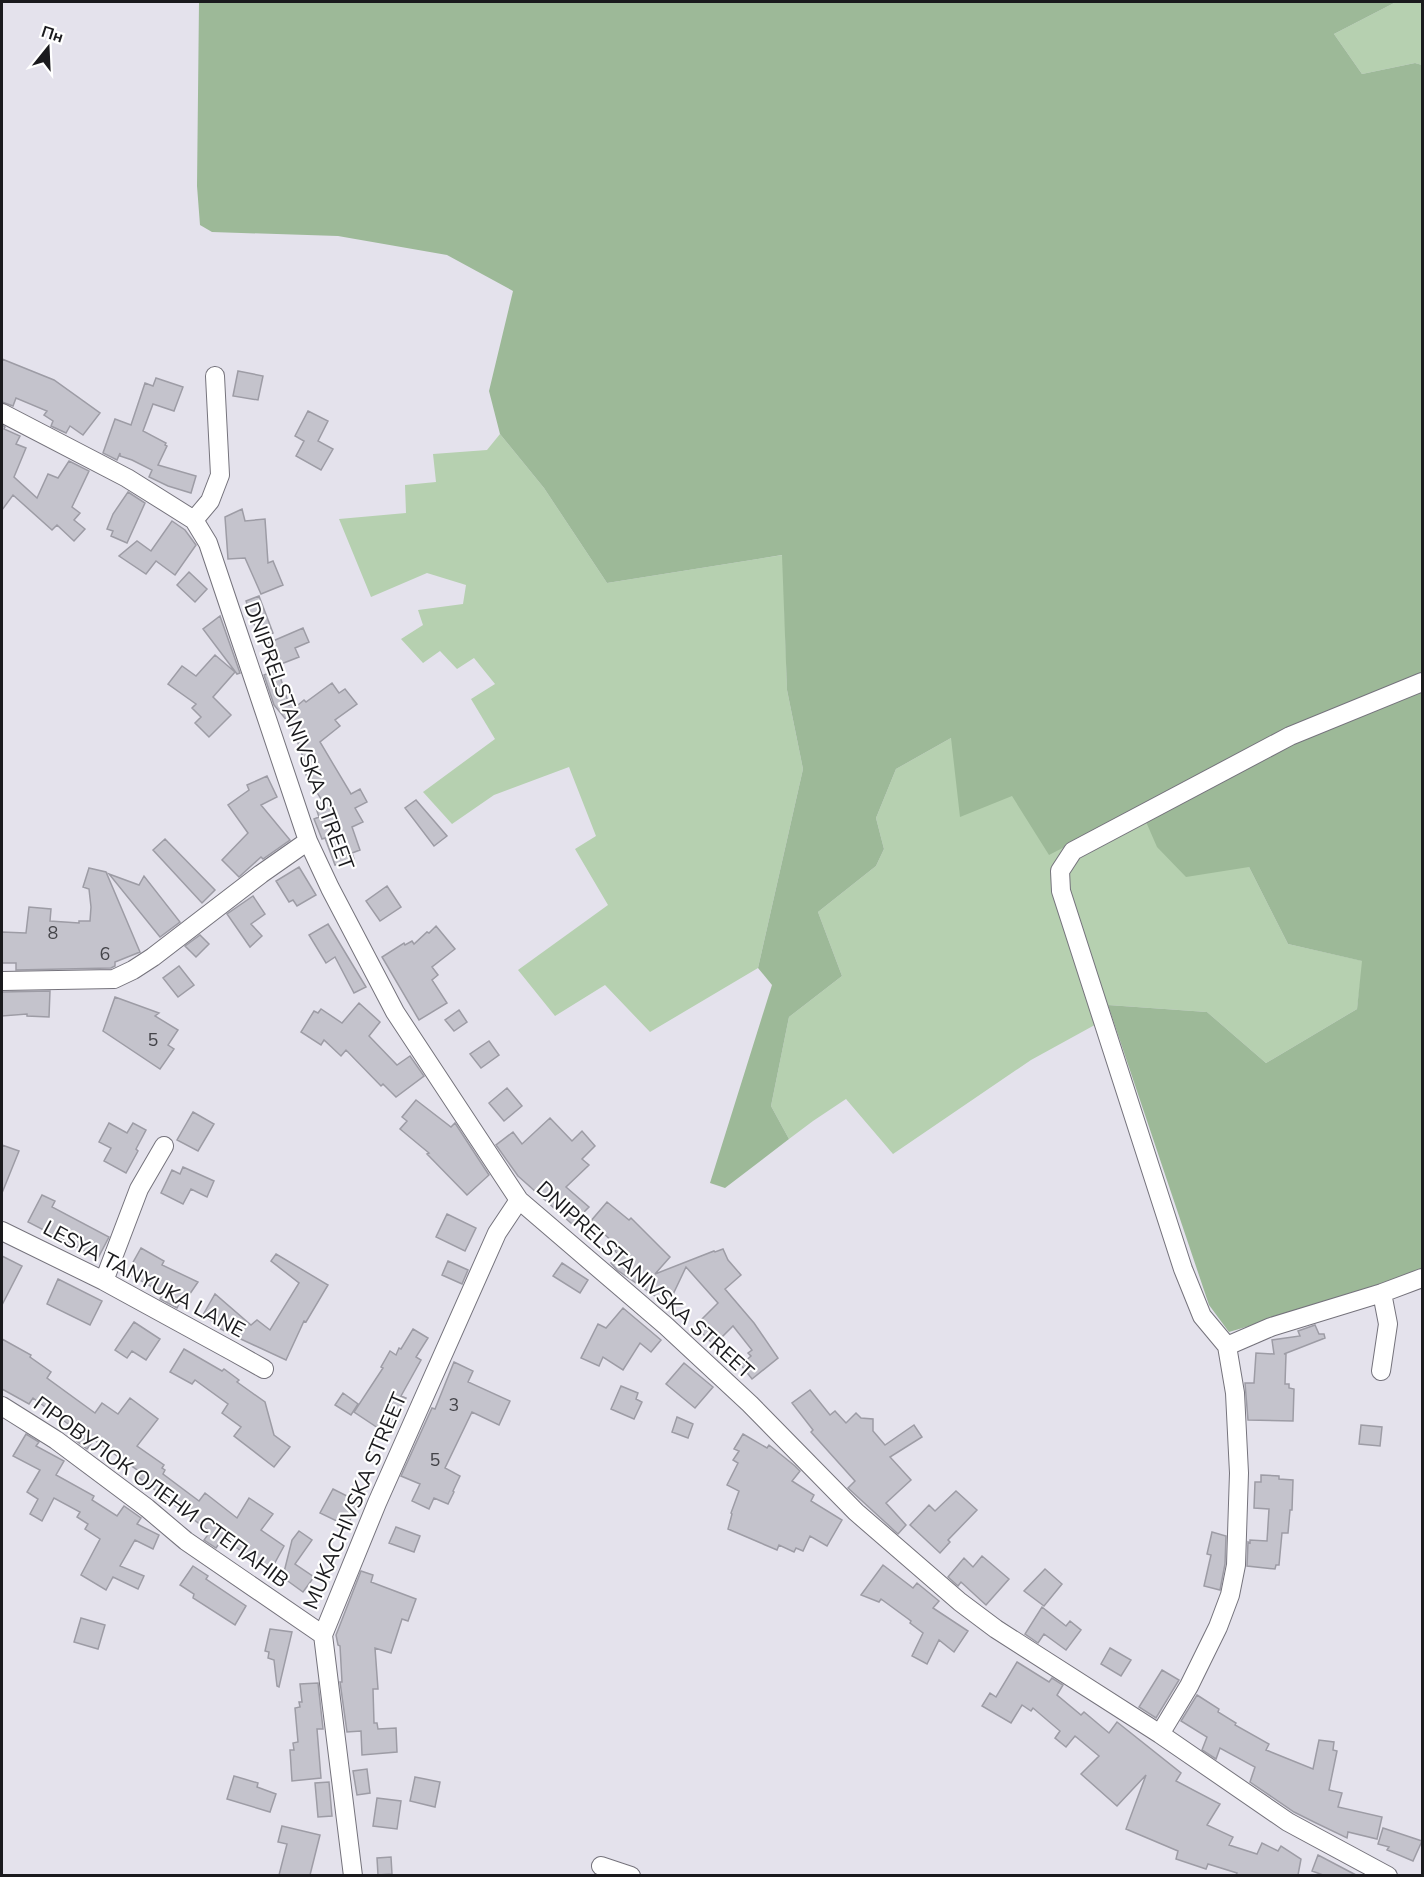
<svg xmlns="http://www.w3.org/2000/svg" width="1424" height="1877" viewBox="0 0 1424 1877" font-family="'Nunito Sans',sans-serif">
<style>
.green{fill:#b6d0b0}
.forest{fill:#9db998}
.building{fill:#c4c3cc;stroke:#9d9ca5;stroke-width:1.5}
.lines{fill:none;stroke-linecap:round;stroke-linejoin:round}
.minor-casing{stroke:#75737c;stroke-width:20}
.minor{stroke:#fff;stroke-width:18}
.labels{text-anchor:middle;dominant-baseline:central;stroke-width:4.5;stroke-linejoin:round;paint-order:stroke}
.number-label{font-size:18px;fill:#444449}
.street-label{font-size:21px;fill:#1a1a1d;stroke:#fff}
</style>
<rect width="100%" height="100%" fill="#e4e2ec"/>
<path class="green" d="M1396 2H1422V65L1415 63 1362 74 1334 34Z
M500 434 544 488 607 583 783 555 787 690 803 769 758 968 650 1032 605 985 555 1016 518 970 608 905 575 849 596 836 569 767 494 795 452 824 423 792 495 739 471 699 495 684 474 658 457 669 440 651 423 663 401 639 423 625 418 610 463 604 466 585 427 573 371 597 339 519 406 513 405 485 436 482 433 454 487 450Z
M951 738 1012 796 1140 808 1249 867 1288 944 1363 961 1357 1009 1266 1063 1207 1012 1108 1005 1102 1021 1031 1060 893 1154 846 1099 813 1121 789 1139 771 1106 789 1017 842 976 818 912 876 866 884 849 876 818 896 769Z"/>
<path class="forest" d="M199 2H1396L1334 34 1362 74 1415 63 1422 65V1271L1364 1292 1229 1332 1209 1305 1108 1005 1207 1012 1266 1063 1357 1009 1362 961 1288 944 1249 867 1186 877 1157 847 1140 808 1049 855 1012 796 960 817 951 738 896 769 876 818 884 849 876 866 818 912 842 976 789 1017 771 1106 789 1139 725 1188 710 1183 772 985 758 968 803 769 787 690 782 555 607 583 544 488 500 434 489 391 513 291 447 255 338 236 212 232 200 225 197 186Z"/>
<path class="building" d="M2 359 54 380 100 413 83 435 70 426 66 433 51 426 53 421 44 415 47 411 16 398 13 406 2 402Z
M238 371 263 376 258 400 233 396Z
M156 378 183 387 174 411 153 404 143 431 166 443 165 445 167 446 158 465 196 476 191 493 168 486 149 477 152 470 132 460 120 456V453L117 460 103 453 115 419 131 425 145 383 153 386Z
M308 411 328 421 318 441 333 449 321 470 296 456 304 441 295 436Z
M2 425 5 427 4 429 20 436 16 444 26 448 14 477 37 498 48 474 58 478 69 461 89 471 72 507 80 513 74 520 85 529 74 541 57 525 52 530 13 495 2 510Z
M128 492 145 503 127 543 111 536 113 531 107 529 113 514Z
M242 509 245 521 265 519 268 563 273 561 283 585 261 594 245 558 228 559 225 517Z
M172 521 185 530 196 545 175 575 156 561 146 574 119 556 137 541 151 551Z
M189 572 207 589 195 602 177 585Z
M259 596 273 633 259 638 246 601Z
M220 616 240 673 237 674 203 629Z
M303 628 309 642 295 648 299 657 276 666 266 644Z
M215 655 235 672 213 697 231 715 209 737 195 723 201 717 192 708 196 704 168 684 182 666 196 676Z
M278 670 289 705 295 701 298 705 304 700 306 702 332 683 339 693 345 689 357 704 335 720 340 726 320 742 351 794 360 789 367 802 355 808 363 822 352 827 360 850 352 853 354 859 335 865 325 838 322 839 314 819 319 817 315 805 323 802 303 770 307 768 295 735 298 734 274 705 264 675Z
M267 776 277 797 261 805 290 840 263 859 261 857 239 877 222 860 248 833 228 805 249 790 247 785Z
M416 800 447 836 434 846 405 808Z
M165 839 215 890 202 903 153 850Z
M299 867 316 895 297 906 293 900 289 902 276 881Z
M89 868 106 872 140 952 115 962V966L111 968 16 970V963H2V932L26 933 29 907 51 909 50 921 79 923V921H90L91 907 89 889 83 887Z
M109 874 139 885 144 876 180 922 160 937Z
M387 886 401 907 380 921 366 901Z
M253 896 265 914 251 924 262 936 250 947 227 914Z
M328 924 366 987 354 993 335 957 326 963 309 935Z
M436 926 455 949 432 967 438 975 432 980 447 1003 419 1020 382 957 404 943 405 945 412 941 414 944 427 932 429 933Z
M200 935 209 944 196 957 185 946Z
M179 966 194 985 178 997 163 978Z
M50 991 49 1017 27 1016V1014L2 1016V992Z
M115 997 159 1013 155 1016 178 1030 168 1045 174 1049 160 1069 103 1031Z
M359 1003 380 1022 369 1036 397 1065 410 1056 424 1076 396 1097 383 1084 381 1086 346 1050 341 1056 324 1040 321 1045 301 1032 314 1011 318 1013 321 1009 342 1023Z
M459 1010 467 1022 454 1031 445 1020Z
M489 1041 499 1055 481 1068 470 1054Z
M507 1088 522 1106 504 1121 489 1103Z
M416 1100 451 1127 455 1123 489 1175 467 1195 427 1154 429 1153 400 1129 407 1121 402 1117Z
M193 1112 214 1124 198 1151 177 1140Z
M550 1118 572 1141 582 1131 595 1146 582 1159 589 1165 566 1187 589 1207 572 1224 518 1176 496 1145 513 1132 522 1144Z
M109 1123 127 1133 133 1123 146 1130 136 1149 138 1151 126 1173 104 1161 111 1148 99 1142Z
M2 1145 19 1151 2 1193Z
M183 1167 214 1181 207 1197 191 1189 183 1204 161 1193 172 1170 180 1174Z
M42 1195 55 1201 52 1207 109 1237 98 1258 28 1222Z
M607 1202 629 1220 631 1218 670 1257 655 1274 714 1251 715 1252 723 1249 728 1260 741 1275 725 1289 754 1323 778 1358 752 1379 741 1365 751 1356 748 1353 752 1350 733 1326 714 1345 695 1326 718 1303 686 1267 668 1305 617 1270 611 1263 619 1255 615 1251 619 1247 590 1222Z
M447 1214 476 1228 465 1251 436 1237Z
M141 1248 164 1261 162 1265 198 1282 183 1304 180 1302 177 1308 160 1299 163 1293 127 1273Z
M276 1254 328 1285 306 1322 304 1321 286 1360 230 1334 219 1328 220 1326 203 1315 215 1294 251 1325 257 1320 270 1330 299 1283 271 1261Z
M2 1256 22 1266 2 1305Z
M448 1261 468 1270 462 1284 442 1275Z
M562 1263 588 1280 580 1293 553 1276Z
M58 1279 102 1301 90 1325 47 1304Z
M623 1308 661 1340 651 1352 640 1343 623 1370 603 1357 599 1366 581 1358 598 1324 606 1328Z
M134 1322 160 1339 146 1360 132 1351 127 1358 115 1350Z
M1315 1325 1319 1334H1324L1325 1338 1284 1354H1286L1285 1384H1289V1388L1294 1389 1293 1421 1248 1420 1245 1383H1254L1256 1353 1274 1354 1272 1340 1300 1336 1298 1331Z
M413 1329 428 1338 416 1357 421 1360 401 1396 406 1398 384 1432 354 1412 383 1368 381 1367 390 1351 396 1355 399 1348 401 1349Z
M2 1339 31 1355 30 1357 51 1372 47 1378 95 1413 102 1403 118 1414 130 1398 158 1419 137 1446 164 1465 162 1468 165 1470 163 1474 199 1501 205 1493 237 1518 249 1498 273 1514 261 1530 284 1546 271 1570 269 1571 223 1538 216 1548 204 1540 210 1532 137 1476 140 1472 94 1440 87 1449 74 1439 79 1432 33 1398 29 1404 2 1389Z
M184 1349 222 1371 224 1369 239 1380 237 1382 265 1402 274 1435 290 1447 274 1467 234 1436 241 1427 222 1413 228 1404 195 1380 192 1384 170 1372Z
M454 1362 473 1371 468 1382 510 1401 499 1425 472 1412 445 1468 460 1476 453 1491 454 1492 448 1504 434 1498 429 1509 412 1501 420 1484 401 1476 432 1408 435 1409Z
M684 1363 713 1387 695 1408 666 1384Z
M621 1386 638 1393 636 1399 642 1402 634 1419 611 1409Z
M810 1390 830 1415 835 1411 846 1423 856 1413 861 1418 873 1419V1431L885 1445 914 1425 922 1437 890 1457 911 1480 886 1503 906 1525 898 1534 848 1488 855 1481 811 1432 813 1430 792 1403Z
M343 1393 358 1404 351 1415 335 1405Z
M677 1417 693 1424 688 1438 672 1432Z
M1361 1425 1382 1427 1380 1446 1359 1444Z
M26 1434 39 1442 36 1446 64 1461 56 1475 94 1496 92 1500 117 1516 124 1506 141 1518 137 1524 159 1535 153 1549 135 1540 120 1566 144 1576 138 1589 113 1577 106 1590 81 1575 100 1539 85 1529 88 1524 77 1517 80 1512 54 1498 42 1521 30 1514 38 1499 27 1492 40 1470 13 1456Z
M743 1434 767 1448 769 1445 795 1466 800 1471 792 1481 814 1495 811 1501 842 1520 827 1546 810 1536 803 1551 796 1548 794 1552 779 1545 777 1550 728 1529 732 1514 731 1513 739 1491 727 1485 738 1463 733 1460 739 1451 734 1449Z
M1261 1475 1279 1476V1479L1293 1480 1292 1510H1290L1288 1533H1282L1279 1565H1276L1275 1569 1247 1566 1248 1542 1250 1543V1540L1267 1541 1269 1509 1254 1508 1255 1482H1261Z
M333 1489 359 1502 347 1526 320 1513Z
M956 1491 977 1510 948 1540 950 1542 940 1553 910 1525 929 1505 935 1511Z
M396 1527 420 1536 414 1552 389 1543Z
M299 1531 312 1540 295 1564 314 1577 303 1592 285 1579 282 1580 292 1540Z
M1212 1532 1226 1536 1225 1564 1220 1590 1204 1586 1211 1555 1207 1554Z
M982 1556 1009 1579 986 1605 961 1582 958 1586 948 1577 964 1558 973 1567Z
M883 1565 913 1588 917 1583 939 1601 933 1608 968 1631 954 1652 939 1640 927 1664 912 1656 923 1633 910 1623 911 1621 881 1599 879 1602 861 1595Z
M193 1566 208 1576 206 1579 246 1606 235 1625 193 1598 194 1594 180 1585Z
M1045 1569 1062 1584 1044 1606 1024 1591Z
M361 1571 373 1575 371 1582 416 1599 408 1621 402 1619 391 1653 375 1648 378 1689H373L374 1723H377L378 1729 396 1728 397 1752 362 1755 361 1731 347 1732 340 1682H342L340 1646 338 1645 336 1635Z
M1042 1607 1066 1626 1070 1621 1081 1630 1066 1650 1044 1634 1038 1643 1025 1634Z
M81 1618 105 1625 98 1649 74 1642Z
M270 1629 292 1632 279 1687 277 1686 274 1660 268 1658 269 1652 265 1651Z
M1110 1648 1131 1660 1121 1676 1101 1664Z
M1017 1662 1049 1682 1052 1678 1063 1685 1057 1695 1081 1715 1084 1712 1109 1733 1117 1722 1181 1773 1176 1781 1220 1804 1207 1825 1233 1837 1229 1845 1257 1854 1262 1843 1278 1851 1281 1846 1301 1859 1298 1875H1236L1237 1873 1208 1864 1206 1869 1176 1859 1178 1851 1126 1829 1146 1775 1117 1806 1081 1774 1099 1756 1075 1736 1066 1747 1055 1738 1060 1731 1033 1708 1031 1711 1022 1705 1011 1723 982 1706 990 1693 996 1697Z
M1162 1670 1179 1680 1156 1718 1139 1707Z
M318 1683 323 1729H317L321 1778 292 1781 290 1750H294L293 1743 298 1742 295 1708 300 1707 299 1702H302L300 1684Z
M1197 1695 1219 1709 1218 1712 1236 1723 1235 1725 1269 1744 1266 1750 1313 1769 1319 1740 1334 1742 1333 1750 1337 1751 1329 1790 1342 1793 1338 1807 1382 1817 1377 1839 1348 1832 1347 1838 1316 1823 1294 1812 1250 1782 1255 1767 1220 1748 1216 1759 1202 1750 1207 1737 1181 1721Z
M367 1769 370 1793 357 1795 353 1771Z
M234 1776 258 1783 257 1787 276 1794 270 1812 227 1799Z
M415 1777 440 1782 435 1807 410 1801Z
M329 1782 332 1816 318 1817 315 1783Z
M377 1798 401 1801 397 1829 373 1826Z
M282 1826 320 1835 310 1875H279L287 1844 278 1842Z
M1383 1828 1422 1841 1413 1861 1387 1850 1389 1847 1378 1844Z
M1318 1855 1356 1875H1323L1312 1871Z
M391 1857 392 1874 378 1875 377 1858Z"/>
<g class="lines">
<g class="minor-casing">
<path id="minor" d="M2 413 127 478 194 520 208 543 308 841 330 888 395 1012 519 1200 666 1326 750 1404 856 1512 960 1602 996 1629 1160 1734 1288 1822 1388 1876
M194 520 210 501 220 475 215 376
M2 981 114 979 133 970 153 957 261 874 308 841
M2 1231 104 1281 232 1351 264 1369
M104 1281 139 1189 164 1146
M1227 1346 1271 1327 1382 1293 1422 1278
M1381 1371 1388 1324 1382 1293
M2 1406 56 1440 147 1508 186 1541 323 1635
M1160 1734 1189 1686 1218 1627 1230 1595 1236 1565 1239 1473 1235 1393 1227 1346 1202 1316 1183 1269 1061 891 1060 871 1073 851 1290 736 1422 682
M601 1866 631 1876
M353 1876 323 1635 377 1503 497 1233 519 1200"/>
</g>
<use href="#minor" class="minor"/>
</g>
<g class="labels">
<g class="number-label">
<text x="53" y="933">8</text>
<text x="105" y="954">6</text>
<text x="153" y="1040">5</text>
<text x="454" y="1405">3</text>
<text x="435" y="1460">5</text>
</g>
<g class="street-label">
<text transform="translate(299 736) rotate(70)">DNIPRELSTANIVSKA STREET</text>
<text transform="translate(144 1279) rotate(28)">LESYA TANYUKA LANE</text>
<text transform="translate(645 1280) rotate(42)">DNIPRELSTANIVSKA STREET</text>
<text transform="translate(161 1492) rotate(36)">ПРОВУЛОК ОЛЕНИ СТЕПАНІВ</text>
<text transform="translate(355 1501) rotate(-67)">MUKACHIVSKA STREET</text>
</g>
</g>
<rect width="1424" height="1877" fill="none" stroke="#1a1a1d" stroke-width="6"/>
<g transform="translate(48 48) rotate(18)" stroke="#ffffff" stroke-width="4.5" paint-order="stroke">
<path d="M0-4.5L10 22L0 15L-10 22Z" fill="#1a1a1d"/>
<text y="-9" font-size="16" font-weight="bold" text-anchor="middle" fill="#1a1a1d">Пн</text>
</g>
</svg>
